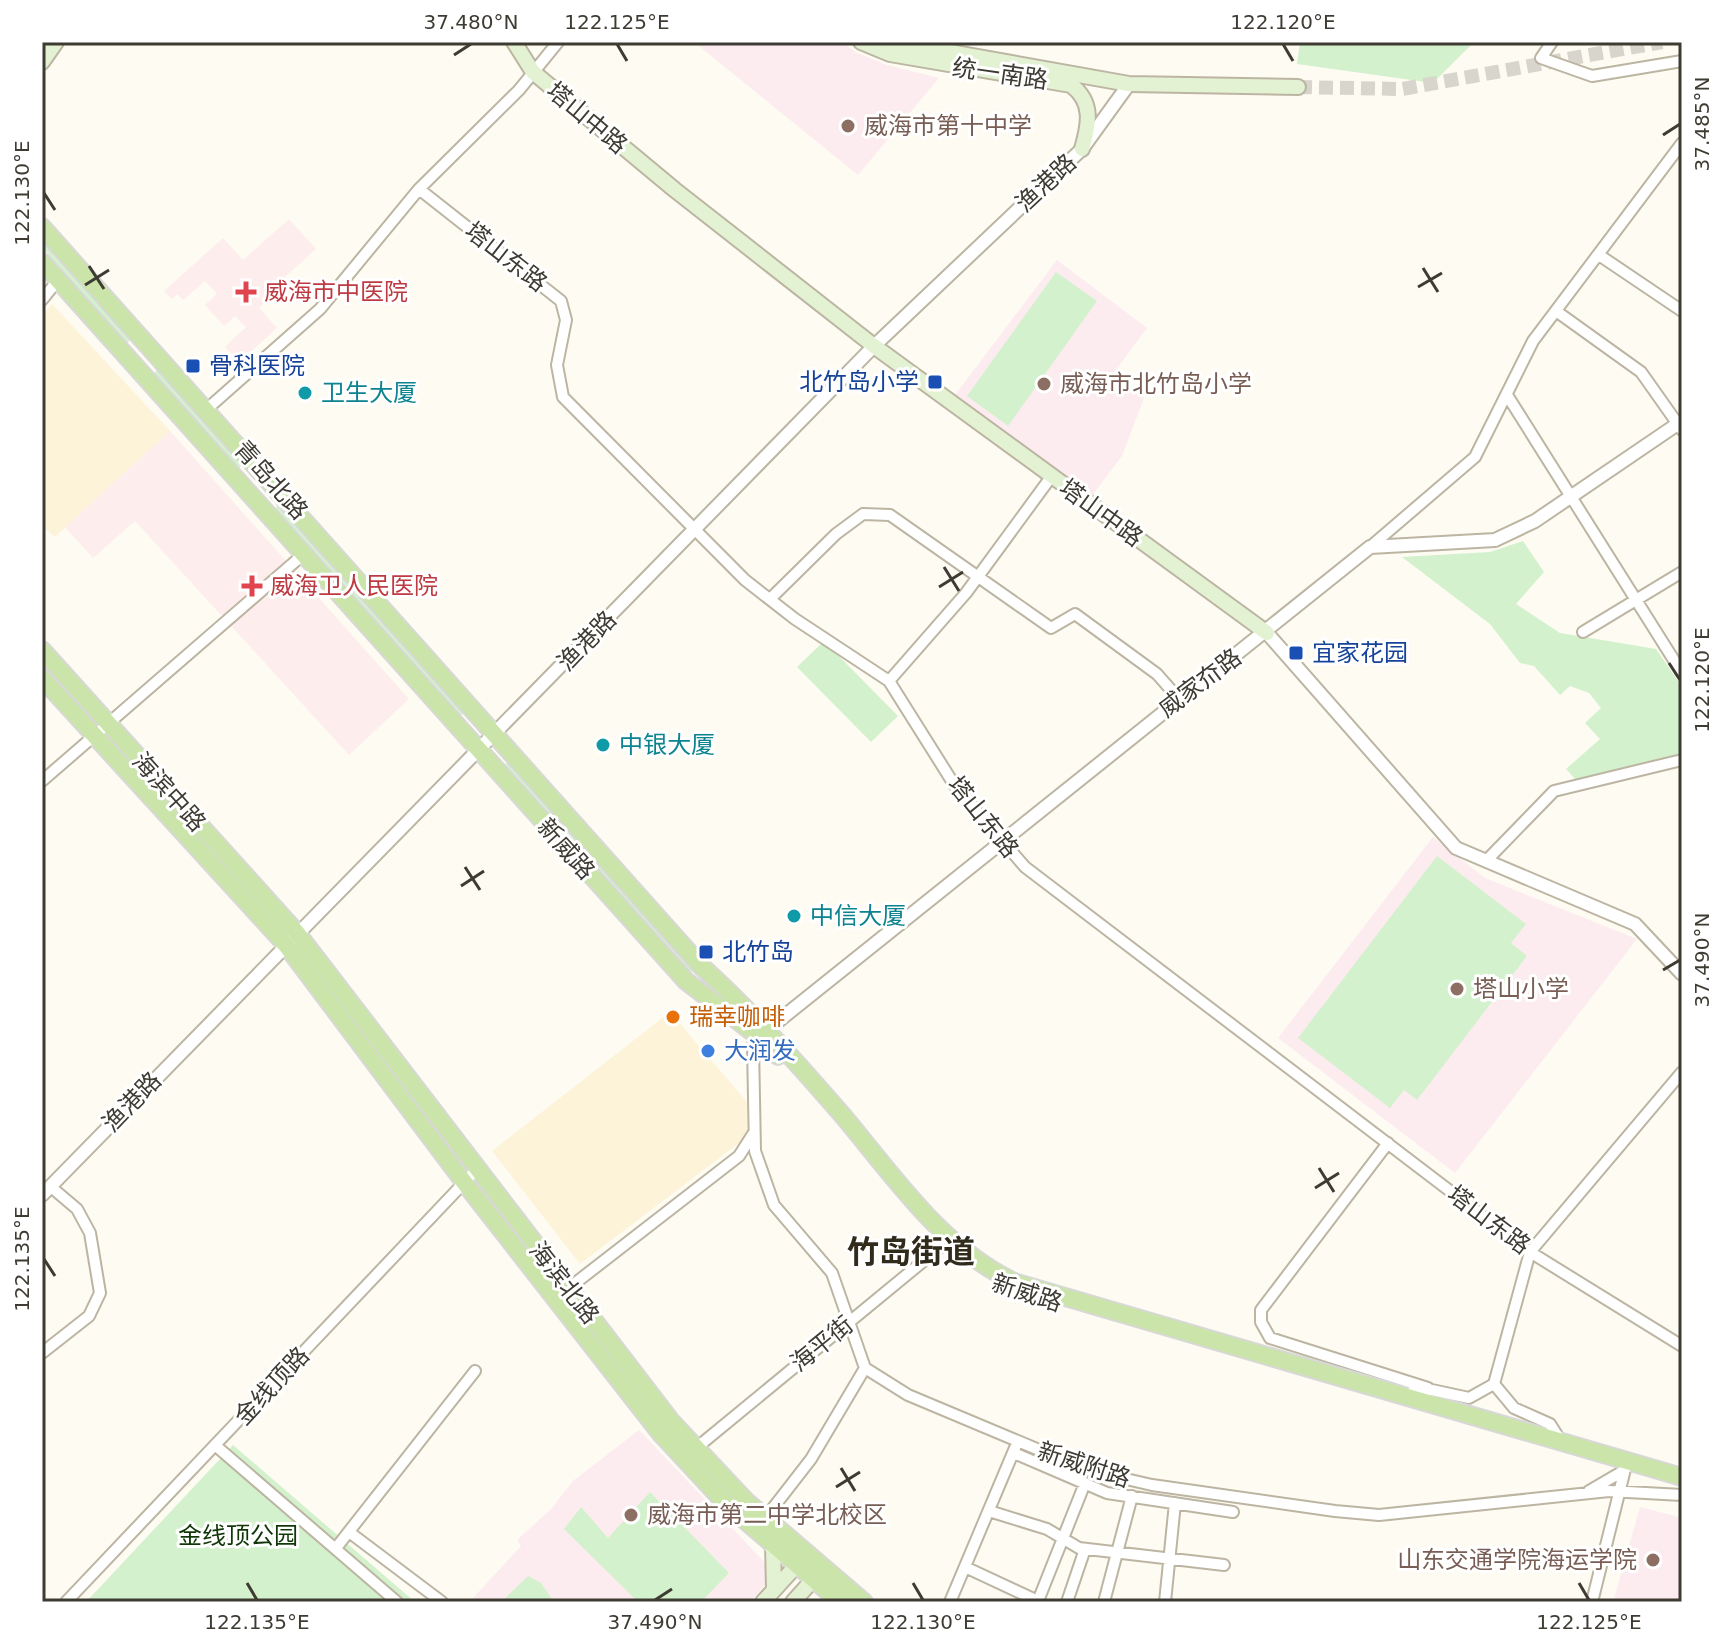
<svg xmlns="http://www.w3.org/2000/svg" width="1724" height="1644" viewBox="0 0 1724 1644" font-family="'DejaVu Sans','Noto Sans SC',sans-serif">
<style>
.built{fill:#fdf3d8}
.education{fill:#fcecf0}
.medical{fill:#fdedec}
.green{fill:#d3f1cc}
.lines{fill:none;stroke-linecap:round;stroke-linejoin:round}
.secondary-tunnel{stroke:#d8d5cd;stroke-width:14;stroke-dasharray:14 7;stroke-linecap:butt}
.minor-casing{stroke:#bcb5a2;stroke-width:14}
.tertiary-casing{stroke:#bcb5a2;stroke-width:16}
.secondary-casing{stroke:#bcb5a2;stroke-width:18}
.primary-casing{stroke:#d8d8d6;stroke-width:20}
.minor{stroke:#fff;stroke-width:10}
.tertiary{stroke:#fff;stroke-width:12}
.secondary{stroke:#e4f2d4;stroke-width:14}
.primary{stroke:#cae4a9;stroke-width:16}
.ticks{fill:none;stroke:#3e3b33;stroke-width:3}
.education-dot{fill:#8d6e63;stroke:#fff;stroke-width:3}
.health-dot{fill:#e0444e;stroke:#fff;stroke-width:3}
.transit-dot{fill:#1a4fb4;stroke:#fff;stroke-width:3}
.culture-dot{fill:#0f9aa8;stroke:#fff;stroke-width:3}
.food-dot{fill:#e8710a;stroke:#fff;stroke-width:3}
.shop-dot{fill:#3f7fe0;stroke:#fff;stroke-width:3}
.labels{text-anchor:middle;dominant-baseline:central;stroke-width:6;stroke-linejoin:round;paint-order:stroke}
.street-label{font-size:24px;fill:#3e3b33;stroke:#fff}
.education-label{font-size:24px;fill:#785e54;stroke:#fff;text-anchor:start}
.health-label{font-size:24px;fill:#be3a42;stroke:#fff;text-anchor:start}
.transit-label{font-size:24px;fill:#164399;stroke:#fff;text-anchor:start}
.culture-label{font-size:24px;fill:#0d838f;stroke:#fff;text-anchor:start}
.food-label{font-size:24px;fill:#c56008;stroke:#fff;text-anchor:start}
.shop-label{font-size:24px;fill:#366cbe;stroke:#fff;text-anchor:start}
.park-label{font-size:24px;fill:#113708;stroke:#fff}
.district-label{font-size:32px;font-weight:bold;fill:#312b1c;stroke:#fff}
.neatline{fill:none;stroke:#3e3b33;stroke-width:3}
.ticks-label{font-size:20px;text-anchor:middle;fill:#3e3b33}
</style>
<rect width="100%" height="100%" fill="#fefbf3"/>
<path class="built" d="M52 304 170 431 55 537 42 526V316Z
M670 1012 747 1102V1137L580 1264 492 1151Z"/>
<path class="education" d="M694 42H841L857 53 887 65 939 78 858 175Z
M1057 260 1147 328 1113 374 1144 398 1122 456 1091 497 955 395Z
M1433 837 1485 878 1637 939 1455 1173 1278 1038Z
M639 1430 769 1567 767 1582 751 1602H478L473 1598 521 1546 517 1540 551 1509 573 1481Z
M1640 1507 1682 1518V1602H1613Z"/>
<path class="medical" d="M289 219 316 249 277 284 280 289 259 308 277 328 234 367 227 359 232 354 225 347 246 327 235 316 224 326 205 305 217 294 205 281 183 300 177 294 172 299 164 291 223 238 243 260Z
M170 431 409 699 349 755 135 521 93 558 65 527Z"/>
<path class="green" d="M1300 42H1474L1433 83 1297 64Z
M42 237 133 337 127 343 42 247Z
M1056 272 1097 301 1008 426 967 396Z
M159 368 244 463 239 468 154 373Z
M280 504 465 712 460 716 275 508Z
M1523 541 1544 572 1516 604 1560 633 1656 649 1682 687V753L1576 780 1566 769 1600 739 1585 723 1601 708 1589 693 1570 686 1560 695 1534 666 1520 663 1490 624 1402 557 1490 552Z
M824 641 898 716 871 742 797 667Z
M509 762 694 969 689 974 504 765Z
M1437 856 1526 924 1511 943 1527 956 1417 1100 1404 1090 1390 1108 1298 1038Z
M233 1445 415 1602H86Z
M650 1492 729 1573 701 1602H638L564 1529 581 1507 608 1538Z
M528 1576 541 1583 554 1602H501Z"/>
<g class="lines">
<path class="secondary-tunnel" d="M1298 87 1402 89 1662 42"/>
<g class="minor-casing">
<path id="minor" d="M1552 42 1541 58 1592 76 1682 61
M419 189 561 301 566 320 557 365 563 397 745 580 795 619 889 681 955 786 1025 867 1530 1252 1682 1346
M1599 255 1682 311
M42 300 58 280
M1556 311 1641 372 1682 430
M1507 395 1682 673
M207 409 320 309 419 189 519 90 558 42
M1370 547 1475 457 1533 341 1682 143
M770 599 836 534 863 514 890 515 1051 628 1075 614 1157 674 1179 699
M1583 632 1682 572
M889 681 966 593 1051 477
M42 781 305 553
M1486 861 1554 791 1682 760
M759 1037 753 1045 755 1151 774 1205 832 1273 865 1368 908 1395 1087 1470 1152 1485 1335 1511 1379 1515 1609 1491 1682 1495
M1388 1143 1261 1310V1322L1270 1338 1428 1388
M556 1298 739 1156 753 1134
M42 1353 89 1316 100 1293 90 1233 77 1209 51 1187
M1494 1384 1514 1408 1550 1424 1562 1443
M1409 1397 1412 1392 1432 1390 1469 1398 1494 1384 1530 1252 1682 1072
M216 1446 397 1602
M695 1449 949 1240
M1014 1453 1107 1493 1233 1512
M1589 1491 1625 1470
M989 1511 1047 1529 1079 1548 1224 1565
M766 1517 811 1459 865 1368
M349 1532 442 1602
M336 1548 475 1371
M965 1567 1040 1602
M1038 1601 1085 1483
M66 1602 476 1170
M950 1602 1015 1448
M1067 1602 1085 1549
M1104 1602 1132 1496
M1165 1602 1175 1503
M1592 1602 1627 1461"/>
</g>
<g class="tertiary-casing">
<path id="tertiary" d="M1267 633 1456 848 1635 924 1682 974
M762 1034 1370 547 1495 540 1535 521 1682 421
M42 1195 874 346 1082 149 1129 84"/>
</g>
<g class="secondary-casing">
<path id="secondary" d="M514 42 533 72 675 190 874 346 1267 633
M861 42 890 54 1071 85C1094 102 1089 125 1082 149
M894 42 1129 84 1298 87
M42 44 43 42
M42 62 56 42
M773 1545 774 1589
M763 1602 804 1557
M793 1602 819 1573"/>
</g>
<g class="primary-casing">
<path id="primary" d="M42 227 701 966C753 1013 798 1064 844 1117 895 1178 941 1247 1014 1282L1682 1477
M42 262 686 981 759 1037 778 1056
M42 650 297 933 671 1421 746 1501 864 1602
M42 678 286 945 464 1182 661 1434 726 1504 840 1602"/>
</g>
<use href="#minor" class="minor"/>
<use href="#tertiary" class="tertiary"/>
<use href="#secondary" class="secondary"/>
<use href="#primary" class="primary"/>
</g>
<path class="ticks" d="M617 44 627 61M1283 44 1293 61M454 55 471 44M1663 135 1680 124M44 193 55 210M89 266 104 289M1423 268 1438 292M85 285 109 270M1418 287 1442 273M944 567 959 591M939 587 963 572M1669 663 1680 680M465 867 480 890M461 886 484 871M1663 970 1680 960M1319 1168 1334 1192M1315 1188 1339 1173M44 1259 55 1276M841 1468 855 1491M836 1487 860 1472M247 1583 257 1600M913 1583 923 1600M1579 1583 1589 1600M655 1600 672 1589"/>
<g class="education-dot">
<circle cx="848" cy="126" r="8"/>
<circle cx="1044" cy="384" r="8"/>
<circle cx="1457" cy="989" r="8"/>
<circle cx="631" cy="1515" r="8"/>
<circle cx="1653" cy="1560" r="8"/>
</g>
<g class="health-dot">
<path d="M242 280h8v8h8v8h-8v8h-8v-8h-8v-8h8z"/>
<path d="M248 574h8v8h8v8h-8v8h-8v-8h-8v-8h8z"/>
</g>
<g class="transit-dot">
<rect x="185" y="358" width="16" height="16" rx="4"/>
<rect x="927" y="374" width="16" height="16" rx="4"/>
<rect x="1288" y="645" width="16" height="16" rx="4"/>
<rect x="698" y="944" width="16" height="16" rx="4"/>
</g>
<g class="culture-dot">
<circle cx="305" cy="393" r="8"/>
<circle cx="603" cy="745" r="8"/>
<circle cx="794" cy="916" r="8"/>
</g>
<circle class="food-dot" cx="673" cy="1017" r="8"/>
<circle class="shop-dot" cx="708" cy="1051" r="8"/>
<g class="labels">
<g class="street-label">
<text transform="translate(1000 74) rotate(8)">统一南路</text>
<text transform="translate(587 118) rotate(40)">塔山中路</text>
<text transform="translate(1046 183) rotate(-43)">渔港路</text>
<text transform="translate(506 257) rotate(38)">塔山东路</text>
<text transform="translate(271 480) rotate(48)">青岛北路</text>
<text transform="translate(1101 513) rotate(36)">塔山中路</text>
<text transform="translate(587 641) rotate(-46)">渔港路</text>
<text transform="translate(1200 683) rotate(-37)">威家夼路</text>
<text transform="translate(169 792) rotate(48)">海滨中路</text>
<text transform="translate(983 817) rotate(51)">塔山东路</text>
<text transform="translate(566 849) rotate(48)">新威路</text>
<text transform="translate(132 1102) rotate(-46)">渔港路</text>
<text transform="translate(1489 1220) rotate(37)">塔山东路</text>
<text transform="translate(564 1283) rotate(52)">海滨北路</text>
<text transform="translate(1027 1293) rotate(18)">新威路</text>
<text transform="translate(822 1344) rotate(-39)">海平街</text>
<text transform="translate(272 1386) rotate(-47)">金线顶路</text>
<text transform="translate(1084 1465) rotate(18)">新威附路</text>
</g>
<g class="education-label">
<text x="864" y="126">威海市第十中学</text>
<text x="1060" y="384">威海市北竹岛小学</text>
<text x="1473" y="989">塔山小学</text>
<text x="647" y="1515">威海市第二中学北校区</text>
<text x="1637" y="1560" text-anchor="end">山东交通学院海运学院</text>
</g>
<g class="health-label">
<text x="264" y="292">威海市中医院</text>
<text x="270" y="586">威海卫人民医院</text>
</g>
<g class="transit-label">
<text x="209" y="366">骨科医院</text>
<text x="919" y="382" text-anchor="end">北竹岛小学</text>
<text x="1312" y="653">宜家花园</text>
<text x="722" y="952">北竹岛</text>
</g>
<g class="culture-label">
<text x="321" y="393">卫生大厦</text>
<text x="619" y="745">中银大厦</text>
<text x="810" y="916">中信大厦</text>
</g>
<g class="food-label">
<text x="689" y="1017">瑞幸咖啡</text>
</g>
<g class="shop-label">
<text x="724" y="1051">大润发</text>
</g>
<g class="park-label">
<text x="238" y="1536">金线顶公园</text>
</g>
<g class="district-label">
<text x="911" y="1252">竹岛街道</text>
</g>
</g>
<rect width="1724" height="1644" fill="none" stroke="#ffffff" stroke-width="88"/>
<rect x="44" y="44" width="1636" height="1556" class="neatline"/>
<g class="ticks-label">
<text x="471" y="29">37.480°N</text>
<text x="617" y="29">122.125°E</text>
<text x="1283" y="29">122.120°E</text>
<text transform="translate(1702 124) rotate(-90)" y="7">37.485°N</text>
<text transform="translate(22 193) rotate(-90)" y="7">122.130°E</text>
<text transform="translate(1702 680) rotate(-90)" y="7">122.120°E</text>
<text transform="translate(1702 960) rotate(-90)" y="7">37.490°N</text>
<text transform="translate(22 1259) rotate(-90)" y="7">122.135°E</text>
<text x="257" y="1629">122.135°E</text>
<text x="655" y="1629">37.490°N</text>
<text x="923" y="1629">122.130°E</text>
<text x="1589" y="1629">122.125°E</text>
</g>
</svg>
